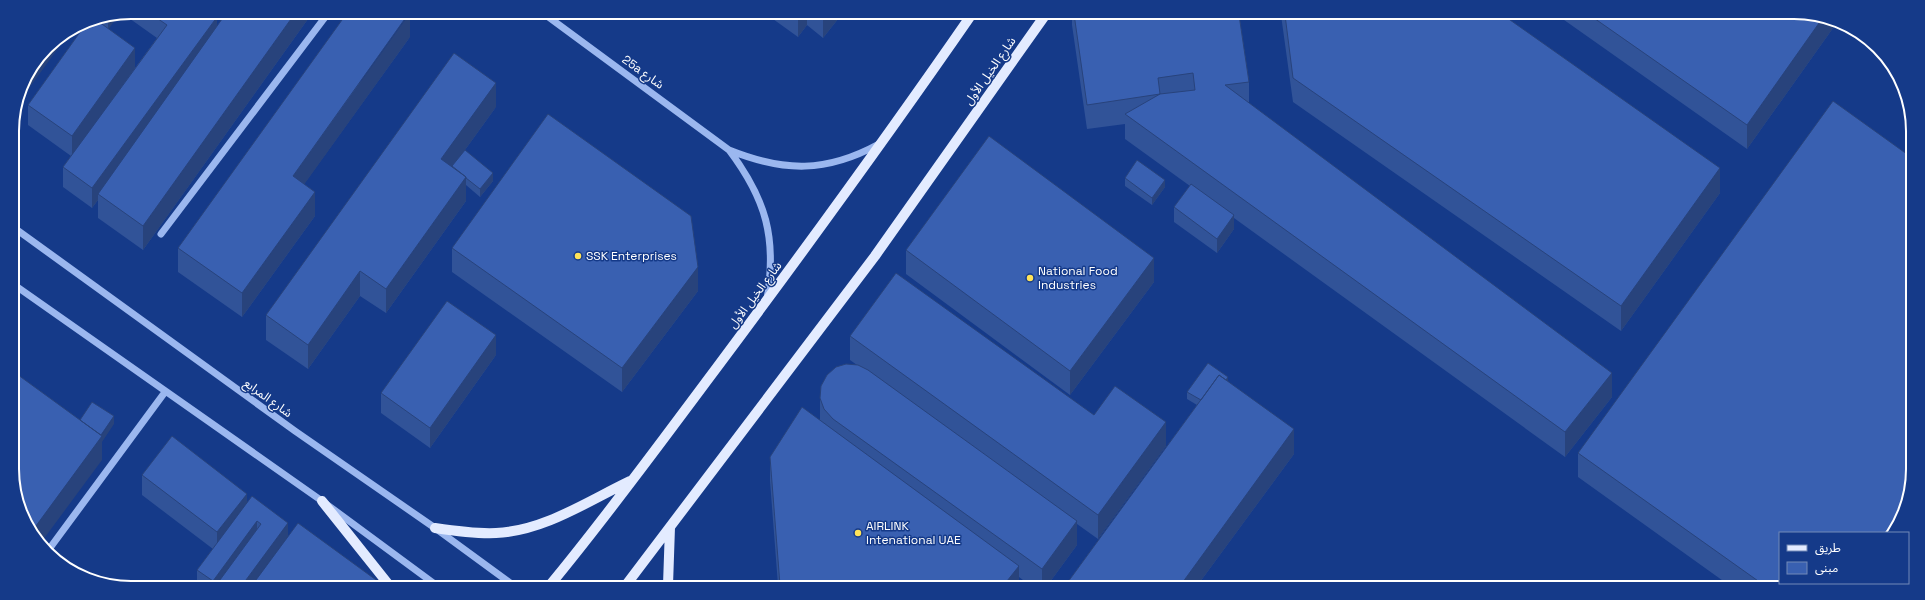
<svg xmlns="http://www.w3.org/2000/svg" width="1925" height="600" viewBox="0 0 1925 600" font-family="'Space Grotesk','Noto Sans Arabic',sans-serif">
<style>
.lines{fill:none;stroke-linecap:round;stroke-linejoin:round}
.minor{stroke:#9bb7ef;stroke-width:7}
.major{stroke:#e3ebff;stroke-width:10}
.wall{fill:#315398}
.shaded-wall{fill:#28437c}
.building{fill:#3960b1;stroke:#28437c}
.poi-dot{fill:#ffe359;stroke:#153a89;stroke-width:1.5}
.labels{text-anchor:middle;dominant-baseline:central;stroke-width:3;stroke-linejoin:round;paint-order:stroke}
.street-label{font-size:12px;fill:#fff;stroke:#153a89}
.poi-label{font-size:12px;fill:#fff;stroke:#153a89;text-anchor:start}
.rim{fill:none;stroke:#fff;stroke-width:2}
</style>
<rect width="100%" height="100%" fill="#153a89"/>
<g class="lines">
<path class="minor" d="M543 13 729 150C784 172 826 173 879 144
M729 150C766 199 777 238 767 299
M13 227 295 431 435 528 513 585
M161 234 329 12
M13 284 322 501 436 585
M47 552 165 392"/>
<path class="major" d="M322 501 389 585
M435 528C455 531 476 534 496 533 544 531 588 501 630 481
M550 585C608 515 661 442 715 370 803 252 889 134 972 14
M626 585 875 256 1046 14
M668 585 670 527"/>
</g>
<path class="wall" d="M131 12H212L217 27 227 12H313L143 250 98 218V200L92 208 63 187V167L71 156 28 125V105L88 21 119 14 108 28 135 68 157 38 126 16V13Z
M766 14H842L823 38 807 25 798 37Z
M1072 14 1239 15 1249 82V103L1612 397 1565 457 1234 218V229L1217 253 1174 222V207L1190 186 1125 139V124L1087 129 1072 25Z
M1281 15H1503L1720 193 1621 331 1293 102Z
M1557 15 1825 16 1838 21 1747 149Z
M410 37 304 184 315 216 242 317 178 272V248Z
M496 107 462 154 493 181 480 197 466 185V201L386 313 360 296 308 369 266 340V315Z
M1125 178 1165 187 1152 205 1125 186Z
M452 248 698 291 622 392 452 272Z
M906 250 1154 282 1070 395 906 274Z
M850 336 1094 415 1166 446 1098 539 1077 524V545L1047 586H1031L1019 577V586L778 585 770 481V457L820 420V398L857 365 850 360Z
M496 355 430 448 381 413V393Z
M1228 382 1294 454 1197 586H1065L1197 405 1187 399V392Z
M1578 453 1801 588H1733L1578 477Z
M142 475 247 503 288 537 383 585 197 584V570L213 549 142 495Z"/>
<path class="shaded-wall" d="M296 12H313L143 250V226Z
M410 13V37L293 200V176Z
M119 14 108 30V17Z
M798 14H807V25L798 37Z
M823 14H842L823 38Z
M1824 16 1838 21 1747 149V125Z
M217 17V37L98 194V200L92 208V188Z
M99 18H103V27L98 34V19Z
M70 32 16 106 21 86 47 47Z
M135 48V68L72 156V136Z
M496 83V107L452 168 441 159Z
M1720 168V193L1621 331V306Z
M493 173V181L480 197V189Z
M466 177V201L386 313V289Z
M1165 180V187L1152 205V198Z
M315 192V216L242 317V293Z
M1234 215V229L1217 253V239Z
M1154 258V282L1070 395V371Z
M698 267V291L622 392V368Z
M360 271V296L308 369V345Z
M496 335V355L430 448V428Z
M1612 373V397L1565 457V432Z
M1228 377V384L1207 404Z
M114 416V424L102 442V460L40 544 33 530 101 436Z
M1166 422V446L1098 539V515Z
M1294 429V454L1197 586H1180Z
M247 494V514L217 553V532Z
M257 521V541L217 584H213V581Z
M1077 521V545L1047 586H1042V569Z
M288 523V543L258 584H243Z
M1019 566V586H1003Z"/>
<path class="building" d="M148 12H211L217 17 92 188 63 167 167 25Z
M227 12H296L143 226 98 194Z
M347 13H409L293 176 315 192 242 293 178 248Z
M1074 14 1239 15 1249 82 1225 85 1612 373 1565 432 1125 114 1160 94 1195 90 1193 73 1158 78 1160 94 1087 105Z
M1285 15H1503L1720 168 1621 306 1293 78Z
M1591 16H1824L1747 125Z
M95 19 135 48 72 136 28 105 88 21Z
M454 53 496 83 441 159 466 177 386 289 360 271 308 345 266 315Z
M1833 101 1911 157 1909 500 1894 533H1780V583H1822L1801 588H1768L1578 453Z
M548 114 691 216 698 267 622 368 452 248Z
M989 136 1154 258 1070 371 906 250Z
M465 150 493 173 480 189 466 178V177L452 166Z
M1137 160 1165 180 1152 198 1125 178Z
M1191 184 1234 215 1217 239 1174 207Z
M896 273 1094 415 1115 386 1166 422 1098 515 850 336Z
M447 301 496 335 430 428 381 393Z
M1208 363 1228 377 1226 380 1219 375 1201 400 1187 392Z
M846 364 858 365 868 370 1077 521 1042 569 833 419 824 409 820 398 821 386 827 375 836 367Z
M14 372 102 436 33 530 14 492Z
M1219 375 1294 429 1180 586H1065Z
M92 402 114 416 101 435 80 420Z
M802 407 1019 566 1003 586 780 585 770 457Z
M172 436 247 494 217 532 142 475Z
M252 496 288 523 243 584H217L261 524 257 521 213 581 197 570Z
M298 523 383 585 253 584Z"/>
<g class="poi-dot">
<circle cx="578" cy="256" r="4"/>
<circle cx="1030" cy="278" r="4"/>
<circle cx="858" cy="533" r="4"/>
</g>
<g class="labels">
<g class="street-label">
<text transform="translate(990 71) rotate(-55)">شارع الخيل الأول</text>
<text transform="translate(643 72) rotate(36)">25a شارع</text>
<text transform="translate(755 295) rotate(-53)">شارع الخيل الأول</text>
<text transform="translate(268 398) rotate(36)">شارع المرابع</text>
</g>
<g class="poi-label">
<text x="586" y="256">SSK Enterprises</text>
<text x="1038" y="271">National Food<tspan x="1038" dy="14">Industries</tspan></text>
<text x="866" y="526">AIRLINK<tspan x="866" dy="14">Intenational UAE</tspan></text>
</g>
</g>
<path d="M0 0H1925V600H0ZM131 19H1794A112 112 0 0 1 1906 131V469A112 112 0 0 1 1794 581H131A112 112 0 0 1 19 469V131A112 112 0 0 1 131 19Z" fill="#153a89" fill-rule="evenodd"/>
<path class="rim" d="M131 19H1794A112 112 0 0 1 1906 131V469A112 112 0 0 1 1794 581H131A112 112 0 0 1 19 469V131A112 112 0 0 1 131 19Z"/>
<rect x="1779" y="532" width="130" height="52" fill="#153a89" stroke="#7389b8"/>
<rect x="1787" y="545" width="20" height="6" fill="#e3ebff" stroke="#7389b8"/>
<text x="1815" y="552" font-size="12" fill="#ffffff">طريق</text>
<rect x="1787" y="562" width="20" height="12" fill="#3960b1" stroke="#7389b8"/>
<text x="1815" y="572" font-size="12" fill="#ffffff">مبنى</text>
</svg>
